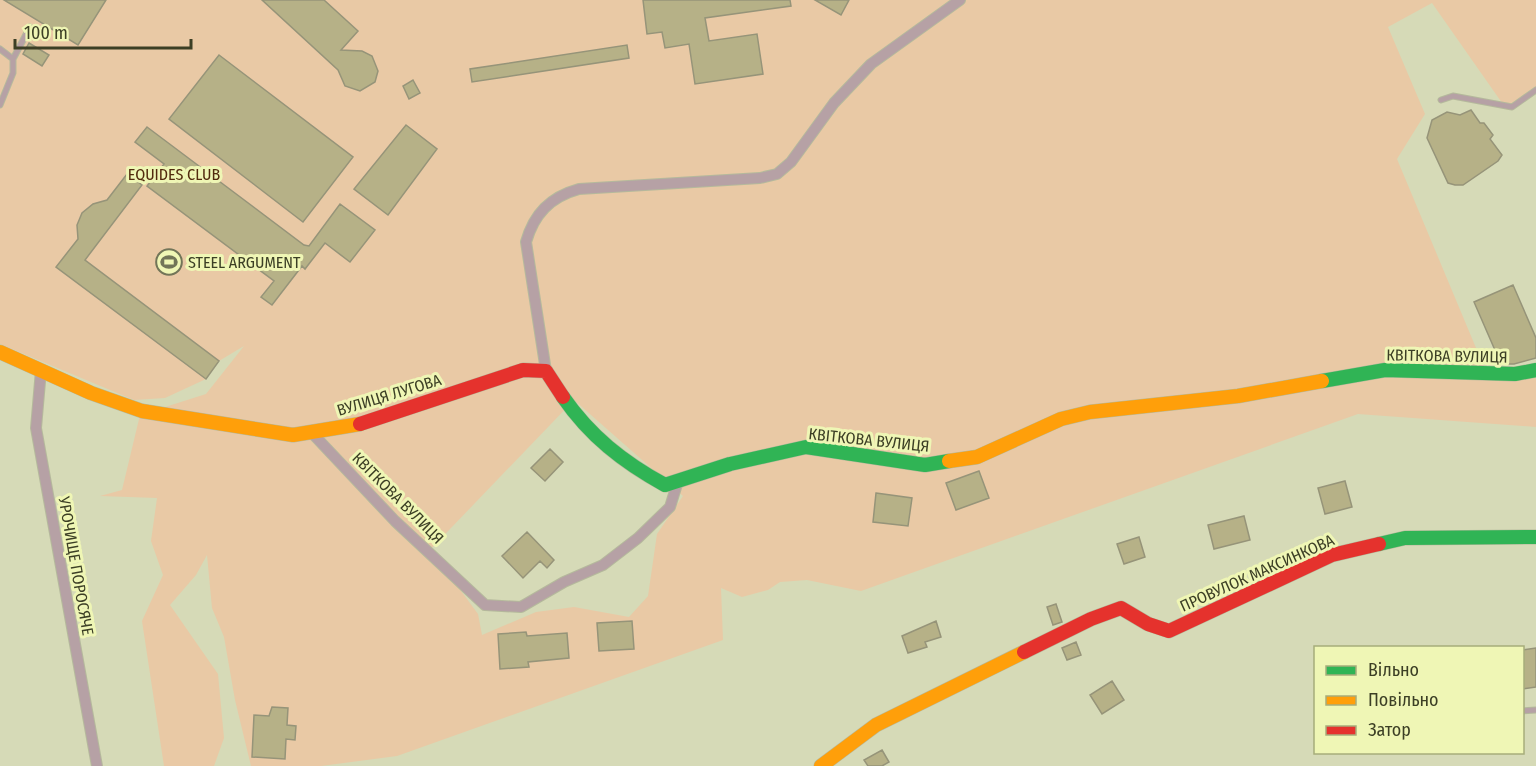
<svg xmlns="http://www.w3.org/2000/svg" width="1536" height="766" viewBox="0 0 1536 766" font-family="'Fira Sans Condensed',sans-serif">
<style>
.green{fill:#e9c9a5;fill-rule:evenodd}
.building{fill:#b6b187;stroke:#969479;stroke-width:1.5}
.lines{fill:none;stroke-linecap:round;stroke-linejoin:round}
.lane-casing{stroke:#b5b99c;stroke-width:7}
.street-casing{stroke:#b5b99c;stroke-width:12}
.fast-casing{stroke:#b5b99c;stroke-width:15}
.slow-casing{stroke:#b5b99c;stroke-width:15}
.jam-casing{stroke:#b5b99c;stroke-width:15}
.lane{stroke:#b6a1a5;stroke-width:5}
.street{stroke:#b6a1a5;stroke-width:10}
.fast{stroke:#30b455;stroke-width:14}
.slow{stroke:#ff9f0a;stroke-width:14}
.jam{stroke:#e5322d;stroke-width:14}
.labels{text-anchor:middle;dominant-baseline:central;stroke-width:6;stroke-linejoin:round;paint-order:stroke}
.park-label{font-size:16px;fill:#522a0e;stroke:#eff6b5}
.poi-label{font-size:16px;fill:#3c3f25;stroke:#eff6b5;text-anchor:start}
.street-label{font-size:16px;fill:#3c3f25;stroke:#eff6b5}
</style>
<rect width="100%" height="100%" fill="#d6dab7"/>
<path class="green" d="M0 0H1536V90L1507 110 1432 3 1388 27 1425 114 1397 159 1489 379 1536 378V427L1358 414 861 591 807 580 780 582 768 590 742 597 721 588 723 640 397 756 321 766H251L235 700 224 637 212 608 207 555 196 575 170 605 218 674 224 738 214 766H164L142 621 163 575 151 541 157 498 100 496 122 490 140 415 206 394 244 346 219 361 206 379 165 398 134 400 0 344ZM574 400 683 496 657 534 648 596 629 617 574 607 536 612 482 635 478 614 453 580 426 554Z"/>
<path class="building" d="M4 0H106L78 45Z
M262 0H324L358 31 341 50 362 51 372 56 378 71 375 82 360 91 345 86 338 70Z
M643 0H790L791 6 705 18 709 41 757 34 763 74 695 84 689 44 665 48 662 32 647 34Z
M815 0H849L841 15Z
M29 43 49 55 42 66 23 54Z
M627 45 629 58 472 82 470 69Z
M219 55 353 157 303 222 169 119Z
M413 80 420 93 409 99 403 86Z
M1471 110 1480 123H1484L1493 135 1490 139 1502 155 1498 161 1463 185H1455L1448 183 1427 138 1432 120 1447 112 1460 115Z
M406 125 437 149 388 215 354 189Z
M147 127 304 245 309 246 340 204 375 230 350 262 325 243 305 269 302 266 272 305 261 297 274 281 147 186 164 164 135 142Z
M127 174 142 185 85 260 219 361 206 379 56 267 78 239 77 225 82 213 93 204 107 200Z
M1513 285 1536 338V358L1514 364H1501L1474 302Z
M550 449 563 462 545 481 531 468Z
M979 471 989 498 956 510 946 483Z
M1345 481 1352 507 1325 514 1318 488Z
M876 493 912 498 908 526 873 522Z
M1244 516 1250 540 1214 549 1208 525Z
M527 532 554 560 547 568 540 561 523 578 502 556Z
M1139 537 1145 557 1124 564 1117 544Z
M1056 604 1062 622 1053 625 1047 607Z
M632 621 634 649 599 651 597 623Z
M936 621 941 637 925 642 927 647 908 653 902 636Z
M526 632 527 636 567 633 569 658 528 662 529 667 500 669 498 634Z
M1076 642 1081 655 1067 660 1062 648Z
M1536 648V687L1522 689V650Z
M1112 681 1124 700 1102 714 1090 695Z
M272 707 288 708 287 725 296 726 295 740 286 739 285 759 252 757 254 715 269 716Z
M882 750 889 762 882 766H868L864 760Z"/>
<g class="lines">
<g class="lane-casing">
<path id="lane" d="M0 49 13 59
M1441 100 1453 96 1512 107 1536 90
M0 105 13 73V59L30 27
M1522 711 1536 710"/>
</g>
<g class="street-casing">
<path id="street" d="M41 370 36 428 97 766
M546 371 526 242C534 214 550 197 579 189L760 178 777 174 791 162 834 103 871 64 960 0
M312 433 395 521 485 605 521 607 564 582 603 565 638 538 670 507 678 481"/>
</g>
<g class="fast-casing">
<path id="fast" d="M1322 381 1385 370 1515 374 1536 370
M563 397C590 436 623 462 665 485L730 464 806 447 925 465 949 461
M1379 544 1405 538 1536 537"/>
</g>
<g class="slow-casing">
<path id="slow" d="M0 352 91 393 142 411 293 435 360 424
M949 461 977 457 1061 419 1090 412 1238 396 1322 381
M821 766 876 725 1024 652"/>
</g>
<g class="jam-casing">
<path id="jam" d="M360 424 523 370 546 371 563 397
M1024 652 1091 619 1121 608 1148 624 1169 631 1332 555 1379 544"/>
</g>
<use href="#lane" class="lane"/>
<use href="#street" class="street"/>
<use href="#fast" class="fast"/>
<use href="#slow" class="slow"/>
<use href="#jam" class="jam"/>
</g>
<defs>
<g id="stadium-ring" transform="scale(1.35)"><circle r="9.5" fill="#eff6b5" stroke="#727558" stroke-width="1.5"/><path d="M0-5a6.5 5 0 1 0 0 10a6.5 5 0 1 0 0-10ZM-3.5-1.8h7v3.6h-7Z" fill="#727558"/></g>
</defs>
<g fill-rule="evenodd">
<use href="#stadium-ring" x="169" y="262"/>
</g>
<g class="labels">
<g class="park-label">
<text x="174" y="174">EQUIDES CLUB</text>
</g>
<g class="poi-label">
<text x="188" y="262">STEEL ARGUMENT</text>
</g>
<g class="street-label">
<text transform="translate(1447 356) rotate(1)">КВІТКОВА ВУЛИЦЯ</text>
<text transform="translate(389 395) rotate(-17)">ВУЛИЦЯ ЛУГОВА</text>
<text transform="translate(869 440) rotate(6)">КВІТКОВА ВУЛИЦЯ</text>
<text transform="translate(398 498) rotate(45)">КВІТКОВА ВУЛИЦЯ</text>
<text transform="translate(76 566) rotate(80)">УРОЧИЩЕ ПОРОСЯЧЕ</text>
<text transform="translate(1257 573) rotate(-24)">ПРОВУЛОК МАКСИНКОВА</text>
</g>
</g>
<rect x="1314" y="646" width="210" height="108" fill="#eff6b5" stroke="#a7ad7b" stroke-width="1.5"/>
<rect x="1326" y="666" width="30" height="9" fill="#30b455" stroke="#a7ad7b" stroke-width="1.5"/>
<text x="1368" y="676" font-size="18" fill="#3c3f25">Вільно</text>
<rect x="1326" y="696" width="30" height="9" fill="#ff9f0a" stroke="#a7ad7b" stroke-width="1.5"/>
<text x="1368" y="706" font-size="18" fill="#3c3f25">Повільно</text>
<rect x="1326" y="726" width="30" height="9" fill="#e5322d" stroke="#a7ad7b" stroke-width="1.5"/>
<text x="1368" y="736" font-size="18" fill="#3c3f25">Затор</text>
<path d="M15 39v9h176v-9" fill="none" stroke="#3c3f25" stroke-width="3"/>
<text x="24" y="39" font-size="18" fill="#3c3f25" stroke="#eff6b5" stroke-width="4.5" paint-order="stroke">100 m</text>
</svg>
